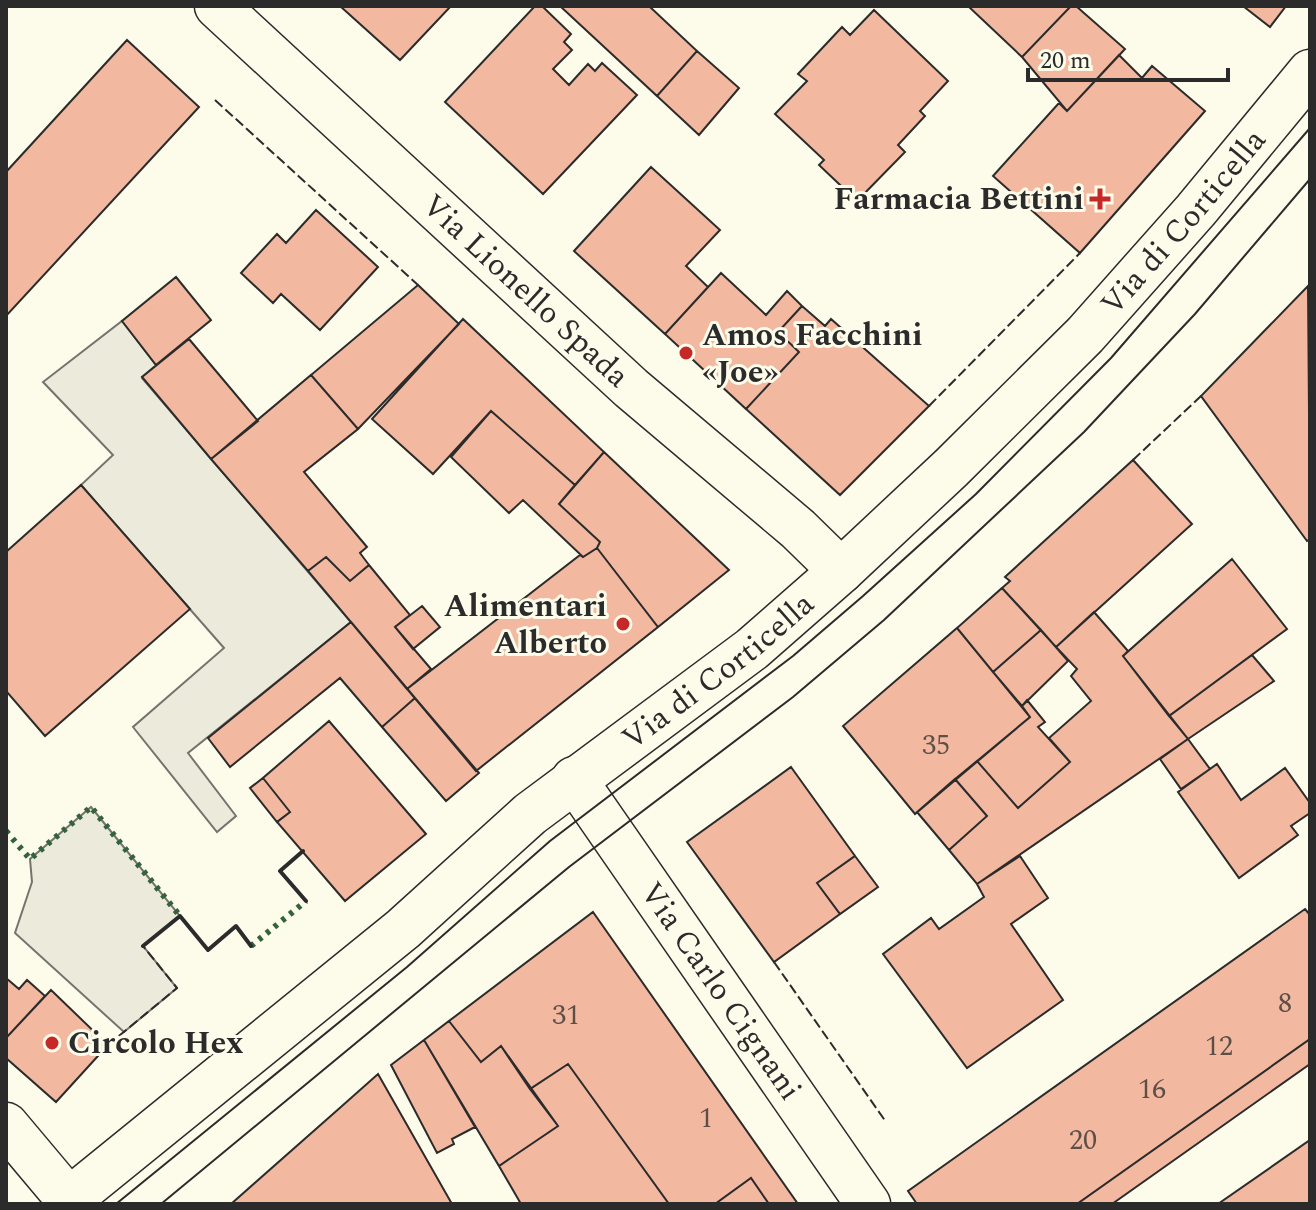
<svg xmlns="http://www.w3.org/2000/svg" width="1316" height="1210" viewBox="0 0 1316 1210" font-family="Spectral,serif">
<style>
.green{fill:#ecebdb;stroke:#74746e;stroke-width:2}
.building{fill:#f2b8a0;stroke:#2b2b2b;stroke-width:2}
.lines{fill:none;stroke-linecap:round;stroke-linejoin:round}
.street-casing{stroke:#2b2b2b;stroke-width:47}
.secondary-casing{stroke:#2b2b2b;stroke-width:47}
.street{stroke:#fdfbea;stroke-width:44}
.secondary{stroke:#fdfbea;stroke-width:44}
.tram{stroke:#2b2b2b;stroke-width:2}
.hedge{stroke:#34623c;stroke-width:6;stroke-dasharray:4 6;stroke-linecap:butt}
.fence{stroke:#2b2b2b;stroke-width:2;stroke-dasharray:10 4;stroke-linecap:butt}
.wall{stroke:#2b2b2b;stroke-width:4}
.poi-dot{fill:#c62828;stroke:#fdfbea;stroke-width:3}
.labels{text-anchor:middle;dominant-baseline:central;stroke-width:6;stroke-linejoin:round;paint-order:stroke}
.number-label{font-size:28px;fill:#5d4e48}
.poi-label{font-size:32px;font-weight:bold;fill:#2b2b2b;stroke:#fdfbea;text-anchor:end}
.street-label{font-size:32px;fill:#2b2b2b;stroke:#fdfbea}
</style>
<rect width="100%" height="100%" fill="#fdfbea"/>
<path class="green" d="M122 321 156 365 142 378 351 622 188 753 236 816 217 832 133 727 224 648 81 485 113 455 43 382Z
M91 807 180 916 143 946 177 988 124 1032 15 933 32 882 30 859Z"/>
<path class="building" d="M340 6H451L400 60Z
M535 6H542L571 34 564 42 572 50 553 69 569 85 588 64 595 71 602 63 637 95 543 194 445 102Z
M560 6H649L697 51 657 96Z
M968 6H1071L1022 57Z
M1071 6H1076L1125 49 1067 111 1022 57Z
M1243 6H1286L1270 27Z
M874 10 948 81 920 111 925 116 898 145 905 152 857 201 819 165 824 160 775 114 807 81 798 74 842 27 850 35Z
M127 40 199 107 6 316V172Z
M697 51 739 88 699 135 657 96Z
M1119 55 1142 78 1152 66 1205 111 1080 253 993 176 1059 103 1067 111Z
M651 167 720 230 686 266 708 287 665 334 574 251Z
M316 210 378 267 320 330 281 294 273 303 241 273 277 234 286 243Z
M721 273 766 315 787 291 802 306 778 332 799 352 746 409 665 334Z
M176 277 211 320 156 365 122 321Z
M418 285 459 324 358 429 311 375Z
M1308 286 1310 539 1307 541 1201 396Z
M802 306 825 326 831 319 929 406 840 495 746 409 799 352 778 332Z
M463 319 604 452 575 485 491 411 433 474 372 419Z
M189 339 258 421 211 459 142 377Z
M311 375 358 429 304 472 367 547 360 553 369 565 350 581 326 557 308 571 211 459Z
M491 411 575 485 559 504 600 542 597 548 583 557 523 500 509 513 451 457Z
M604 452 729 570 658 627 597 548 600 542 559 504Z
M1133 460 1192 524 1056 647 1002 588 1010 581 1005 577Z
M81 485 190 609 45 736 6 691V552Z
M597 548 658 627 476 771 407 689 580 555 583 557Z
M326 557 350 581 369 565 410 615 395 627 431 669 407 689 308 571Z
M1232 559 1287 629 1169 716 1123 656Z
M1002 588 1041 630 993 672 957 628Z
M422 606 440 627 413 649 395 627Z
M1094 612 1128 651 1123 656 1188 739 977 884 949 850 987 816 955 779 977 761 1018 808 1070 762 1049 738 1091 701 1071 676 1077 669 1056 647Z
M351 622 415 698 382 727 340 678 230 767 208 738Z
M957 628 1030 717 915 814 843 726Z
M1041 630 1068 661 1022 706 993 672Z
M1252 655 1274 681 1188 739 1169 716Z
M415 698 479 773 446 801 382 727Z
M1027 700 1045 722 1038 727 1070 762 1018 808 977 761 1030 717 1022 706Z
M329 721 426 834 345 901 277 822 290 812 263 778Z
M1188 739 1210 769 1181 789 1160 759Z
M1217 764 1241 800 1285 768 1310 803V813L1291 826 1298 835 1239 878 1178 792Z
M791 767 855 856 817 883 840 914 774 962 687 842Z
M263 778 290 812 277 822 250 788Z
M955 779 987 816 949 850 917 812Z
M855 856 878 887 840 914 817 883Z
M1020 856 1048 898 1011 924 1063 1000 967 1068 883 954 931 918 939 929 984 897 977 884Z
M1305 909 1310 915V1039L1077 1204H917L908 1191Z
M593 912 798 1204H769L751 1178 715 1204H669L568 1064 530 1089 501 1046 481 1062 449 1021Z
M6 978 19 989 27 980 45 996 6 1038Z
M51 990 108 1045 56 1102 6 1058V1038Z
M449 1021 481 1062 501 1046 558 1126 499 1166 424 1040Z
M1310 1039V1064L1112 1204H1077Z
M424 1040 475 1127 452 1139 454 1144 437 1153 391 1065Z
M568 1064 669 1204H521L499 1166 558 1126 530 1089Z
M378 1074 452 1204H231L342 1106Z
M1310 1140V1204H1218Z
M751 1178 769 1204H715Z"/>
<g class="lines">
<g class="street-casing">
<g id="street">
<path id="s1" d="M217 6 631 388 798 529 841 571"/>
<path id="s2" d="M574 779 868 1204"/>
<path d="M6 1125 69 1200"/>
</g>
</g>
<g class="secondary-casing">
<g id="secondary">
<path id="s3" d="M64 1204 403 929 530 814 752 649 841 571 951 468 1085 335 1196 210 1310 72"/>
</g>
</g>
<use href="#street" class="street"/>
<use href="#secondary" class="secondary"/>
<path class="tram" d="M116 1204 407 967 550 841 793 656 863 596 976 494 1111 358 1310 128
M161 1204 569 867 793 697 884 620 1084 432 1195 314 1310 179"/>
<path class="hedge" d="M6 831 30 859 91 807 180 916
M251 946 306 901"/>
<path class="fence" d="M215 100 418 285
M929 406 1080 253
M1133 460 1201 396
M774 962 886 1122
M108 1045 177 988 143 946"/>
<path class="wall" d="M303 851 280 871 306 901
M143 946 180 916 208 950 236 926 251 946"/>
</g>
<g class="poi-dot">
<path d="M1096 187h8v8h8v8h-8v8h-8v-8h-8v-8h8z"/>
<circle cx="686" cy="353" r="8"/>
<circle cx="623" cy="624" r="8"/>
<circle cx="52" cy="1043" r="8"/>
</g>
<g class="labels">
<g class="number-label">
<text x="936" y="745">35</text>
<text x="1285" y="1003">8</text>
<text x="566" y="1015">31</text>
<text x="1219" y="1046">12</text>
<text x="1152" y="1089">16</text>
<text x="706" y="1118">1</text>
<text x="1083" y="1140">20</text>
</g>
<g class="poi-label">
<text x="1084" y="199">Farmacia Bettini</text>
<text x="702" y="335" text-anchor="start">Amos Facchini<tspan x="702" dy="37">«Joe»</tspan></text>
<text x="607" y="606">Alimentari<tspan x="607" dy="37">Alberto</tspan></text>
<text x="68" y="1043" text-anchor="start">Circolo Hex</text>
</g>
<g class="street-label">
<text stroke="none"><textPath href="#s3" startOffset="1492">Via di Corticella</textPath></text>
<text stroke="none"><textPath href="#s1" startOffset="420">Via Lionello Spada</textPath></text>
<text stroke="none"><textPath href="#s3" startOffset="844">Via di Corticella</textPath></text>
<text stroke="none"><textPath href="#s2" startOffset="258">Via Carlo Cignani</textPath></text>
</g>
</g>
<rect width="1316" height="1210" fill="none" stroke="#2b2b2b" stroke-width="16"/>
<path d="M1028 68v12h200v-12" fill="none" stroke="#2b2b2b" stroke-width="4"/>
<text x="1040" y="68" font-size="24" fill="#2b2b2b" stroke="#fdfbea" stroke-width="6" paint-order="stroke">20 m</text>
</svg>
